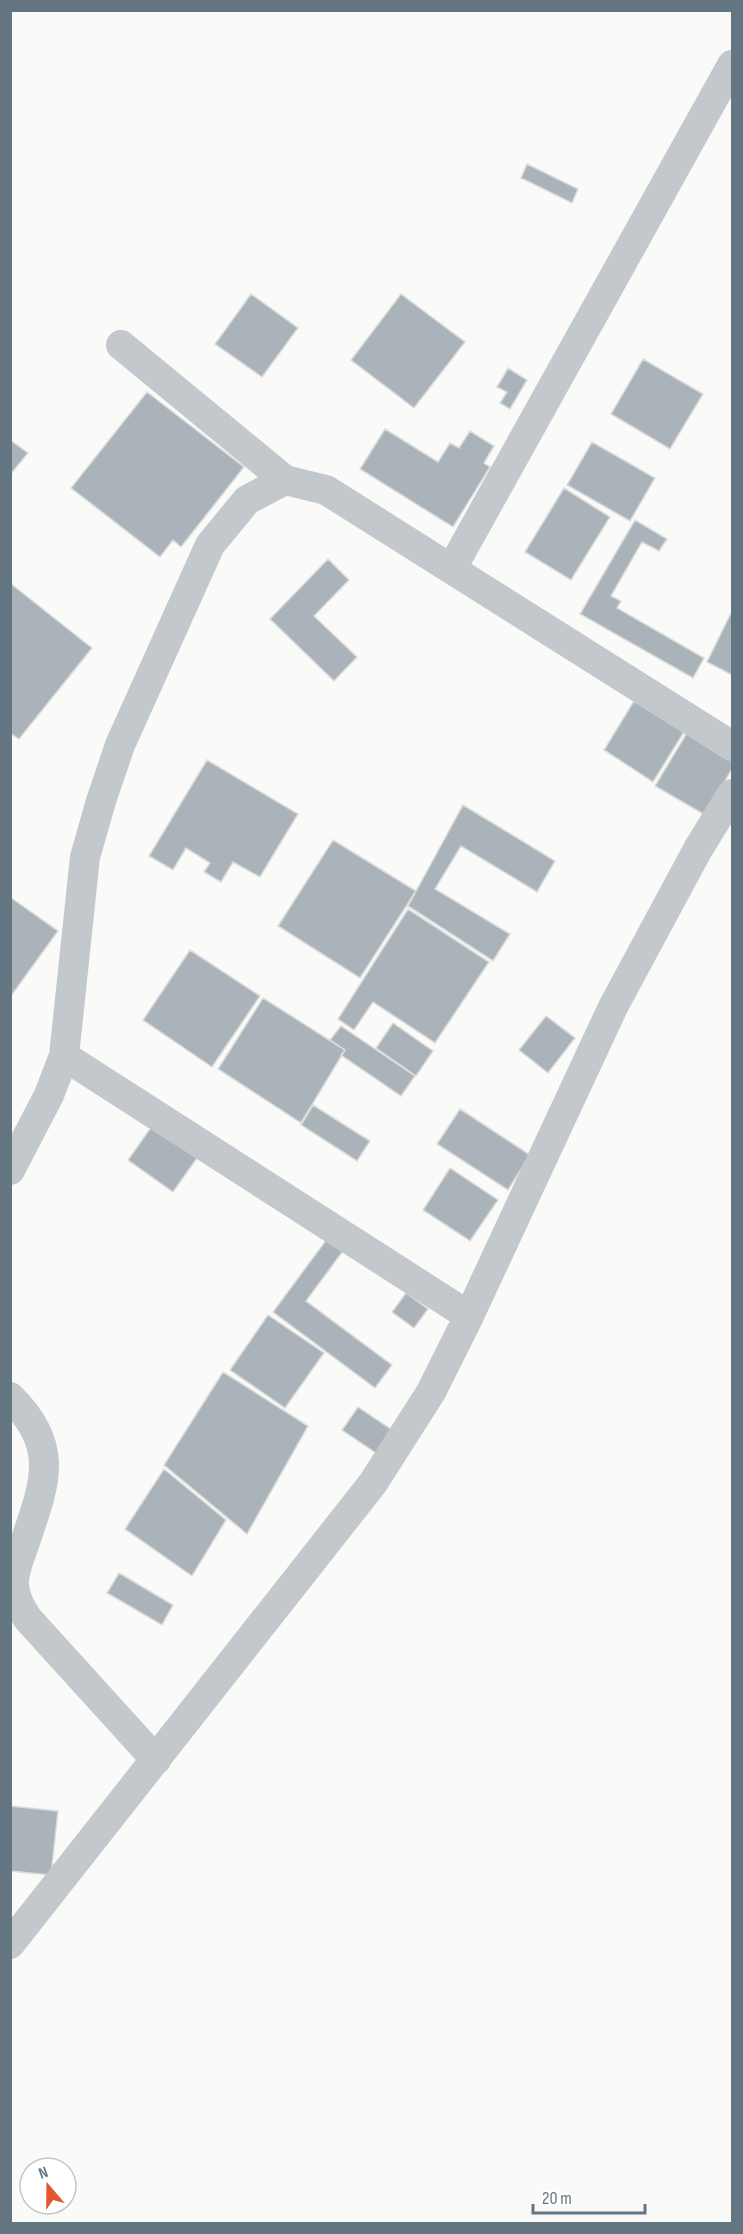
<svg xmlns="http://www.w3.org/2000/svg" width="743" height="2234" viewBox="0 0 743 2234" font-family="'Sofia Sans Condensed',sans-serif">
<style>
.building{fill:#aab3b9;stroke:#dcdcda;stroke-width:1.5}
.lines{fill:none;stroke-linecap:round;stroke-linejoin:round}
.street{stroke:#c3c8cc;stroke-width:30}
</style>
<rect width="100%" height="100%" fill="#fafaf8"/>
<path class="building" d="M527 164 578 189 572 203 521 178Z
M251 294 298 328 262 377 215 344Z
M401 294 465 342 414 408 351 360Z
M643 359 703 394 670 449 611 414Z
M508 368 527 380 510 409 500 403 507 392 497 387Z
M147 392 244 467 181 547 173 540 160 557 71 488Z
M385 429 438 462 450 443 459 448 470 431 494 446 484 463 490 467 453 527 360 469Z
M10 440 28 453 10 475Z
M592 442 655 478 630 521 567 485Z
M564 488 610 517 571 580 525 552Z
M635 520 667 539 659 551 642 542 611 596 621 601 617 608 704 658 693 678 580 614Z
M328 559 349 580 314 616 357 657 334 681 270 619Z
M10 583 92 648 19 739 10 733Z
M732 611V675L707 662Z
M634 701 684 732 653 782 604 750Z
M688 731 732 757V769L705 815 655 786Z
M207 760 298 814 260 877 233 862 221 882 204 872 210 863 186 848 173 870 149 856Z
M463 805 555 861 537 892 461 846 435 889 510 934 493 961 408 906Z
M333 840 416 891 360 978 278 926Z
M10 897 58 931 11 996H10Z
M408 909 489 962 435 1043 373 1002 354 1030 338 1019Z
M190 950 260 996 212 1067 143 1020Z
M263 998 345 1050 301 1123 218 1069Z
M546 1016 575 1038 548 1073 519 1050Z
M393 1023 433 1051 416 1076 376 1048Z
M341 1026 415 1076 401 1096 341 1055 345 1050 330 1040Z
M313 1105 370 1141 357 1161 301 1125Z
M460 1109 530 1155 508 1190 437 1144Z
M157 1119 202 1151 173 1192 128 1160Z
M450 1168 498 1200 470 1241 423 1210Z
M327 1239 343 1251 306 1301 392 1365 375 1388 273 1312Z
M406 1293 428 1309 414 1328 392 1312Z
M268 1315 324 1353 285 1408 230 1370Z
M223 1372 308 1426 247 1534 164 1465Z
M358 1407 392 1430 376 1453 342 1430Z
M164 1469 226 1520 192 1576 125 1529Z
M119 1573 173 1605 162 1625 107 1593Z
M10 1806 58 1811 51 1875 10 1871Z"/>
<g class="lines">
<path class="street" d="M121 345 285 480
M452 568 732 65
M64 1056 469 1316
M10 1170 49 1095 64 1056 85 857 101 801 120 745 210 545 247 500 285 480 326 490 732 746
M10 1397C62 1448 44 1485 24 1545 20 1557 13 1572 14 1585 15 1599 21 1608 28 1619L156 1760
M10 1944 373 1483 431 1392 469 1316 613 1007 698 849 732 794"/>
</g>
<rect width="743" height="2234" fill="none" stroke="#657683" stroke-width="24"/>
<g transform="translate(48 2186) rotate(340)"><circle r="28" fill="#ffffff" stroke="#c1c8cd" stroke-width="1.5"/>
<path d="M0-4.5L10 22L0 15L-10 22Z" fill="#e4572e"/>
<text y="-9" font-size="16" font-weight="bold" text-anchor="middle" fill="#657683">N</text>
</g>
<path d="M533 2204v9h112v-9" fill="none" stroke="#657683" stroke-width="3"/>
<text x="542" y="2204" font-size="18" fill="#657683" stroke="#ffffff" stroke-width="4.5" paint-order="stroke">20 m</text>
</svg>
